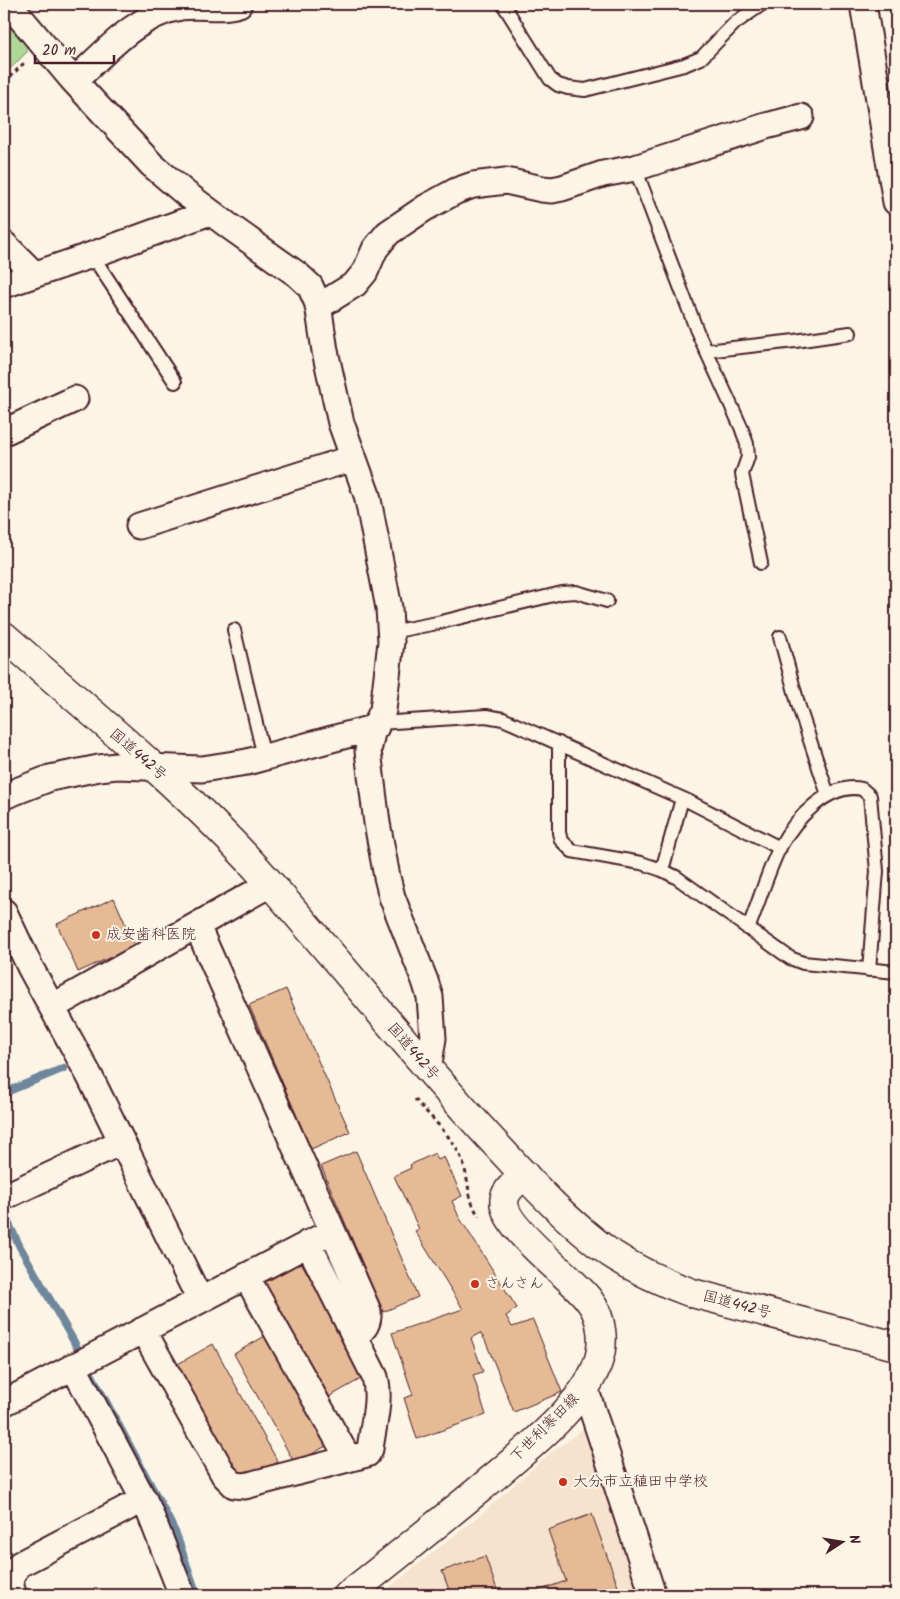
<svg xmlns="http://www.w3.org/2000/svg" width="900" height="1599" viewBox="0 0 900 1599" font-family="Kalam,'Klee One',sans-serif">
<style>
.built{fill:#f5e3cd}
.green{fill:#add997;stroke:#7c7c61}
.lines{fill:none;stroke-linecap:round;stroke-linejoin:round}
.stream{stroke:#6e879c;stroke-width:8}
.building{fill:#e5ba95;stroke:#4a1f2b}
.lane-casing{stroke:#4a1f2b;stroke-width:16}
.street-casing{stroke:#4a1f2b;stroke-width:29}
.secondary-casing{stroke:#4a1f2b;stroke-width:31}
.highway-casing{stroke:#4a1f2b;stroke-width:31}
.path{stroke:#4a1f2b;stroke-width:3;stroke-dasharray:4 4;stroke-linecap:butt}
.lane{stroke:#fcf5e5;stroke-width:12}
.street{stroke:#fcf5e5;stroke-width:25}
.secondary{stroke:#fcf5e5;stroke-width:28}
.highway{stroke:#fcf5e5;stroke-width:28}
.poi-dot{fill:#c8321e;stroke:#fcf5e5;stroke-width:2}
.labels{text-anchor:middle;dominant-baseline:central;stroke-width:4;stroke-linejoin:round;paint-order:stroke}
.street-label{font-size:15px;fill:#4a1f2b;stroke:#fcf5e5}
.poi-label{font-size:15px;fill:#4a1f2b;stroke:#fcf5e5;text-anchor:start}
</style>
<rect width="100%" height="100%" fill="#fcf5e5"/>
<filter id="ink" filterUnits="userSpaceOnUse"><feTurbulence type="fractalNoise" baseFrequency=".02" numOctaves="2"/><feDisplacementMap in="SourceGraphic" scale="10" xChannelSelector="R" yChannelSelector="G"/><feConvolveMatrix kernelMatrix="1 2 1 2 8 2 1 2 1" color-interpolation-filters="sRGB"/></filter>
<g filter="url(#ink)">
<path class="built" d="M590 1424 645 1595H380L486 1510 549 1454Z"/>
<path class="green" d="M4 12 27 43V52L4 75Z"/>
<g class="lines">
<path class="stream" d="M4 1093 64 1068
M4 1214 20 1247 73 1340 164 1510 176 1534 197 1595"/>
</g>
<path class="building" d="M114 898 135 946 78 972 57 924Z
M286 989 350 1132 311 1149 249 1005Z
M356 1151 418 1297 383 1312 321 1166Z
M435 1153 438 1160 444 1157 462 1196 452 1201 459 1217 517 1308 506 1316 512 1327 533 1320 562 1392 514 1412 485 1340 480 1333 471 1338 483 1372 473 1375 486 1415 417 1439 404 1398 413 1395 392 1333 463 1309 415 1231 419 1229 394 1176 411 1168 410 1165Z
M301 1262 366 1376 329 1397 264 1283Z
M270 1333 331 1443 295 1464 234 1354Z
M213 1344 278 1462 240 1482 176 1365Z
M592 1514 621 1595H526L566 1581 548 1530Z
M485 1556 499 1595H451L442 1571Z"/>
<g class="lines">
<g class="lane-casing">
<path id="lane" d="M503 4 550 79 558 85 568 88 585 90 684 65 701 58 735 23 762 4
M881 108 896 105
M635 168 697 331 741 427 747 444 748 457 742 474 761 563
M92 255 175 382
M706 351 795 341 850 333
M234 630 264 757
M391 632 437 623 562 593 576 592 607 601
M780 637 799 707 828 795
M379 723 486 716 503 719 688 801 780 848
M559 743V833L561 840 572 851 641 863 662 870 676 877 790 958 803 963 896 972
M662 870 682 799
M748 929C759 902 767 873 780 847 794 820 829 782 862 789L870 796 877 871 869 970"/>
</g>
<g class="street-casing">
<path id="street" d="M9 4 72 79 152 165 185 193 229 226 298 275 310 286 318 304 325 351 341 423 367 495 370 510 389 608 391 642 383 710 372 733 368 751 377 823 387 877 392 897 425 981 430 997 433 1038 428 1070
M863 4 896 202
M74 81C106 52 136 15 181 7 199 4 221 10 239 4
M4 244 34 274
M4 285 86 257 210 212
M318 307 355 284 365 272 375 249 388 233 425 208 456 191 473 185 506 181 542 189 552 190 562 188 603 174 635 168 766 126 801 117
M4 432 75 399
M139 526 353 458
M4 796 50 778 99 768 117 766 202 769 247 762 376 727
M4 912 30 967 90 1077 200 1300
M197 926 368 1311C369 1323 365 1328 355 1336
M52 1007 270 884
M4 1197 121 1142
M246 1276 348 1458
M143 1330 224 1475 234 1485 245 1486 367 1454 370 1449C373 1426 381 1399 375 1377L308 1243
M73 1366 148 1508 182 1595
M585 1388 653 1595
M4 1403 323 1236
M14 1595C8 1583 11 1573 20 1564L144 1499"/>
</g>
<g class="secondary-casing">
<path id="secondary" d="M348 1595C393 1560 437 1524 481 1488 516 1458 582 1408 597 1365 605 1344 603 1318 589 1300 574 1278 496 1224 505 1197 507 1189 518 1181 524 1174"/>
</g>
<g class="highway-casing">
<path id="highway" d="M4 636C90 712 181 785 259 871 337 958 409 1051 489 1137 527 1178 564 1220 610 1253 636 1270 664 1283 692 1293L896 1346"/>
</g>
<path class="path" d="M4 83 25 62
M415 1099C431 1118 453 1137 462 1160 469 1178 467 1200 479 1216"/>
<use href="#lane" class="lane"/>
<use href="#street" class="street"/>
<use href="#secondary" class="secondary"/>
<use href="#highway" class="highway"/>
</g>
</g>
<g class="poi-dot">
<circle cx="96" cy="935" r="5"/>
<circle cx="475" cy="1284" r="5"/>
<circle cx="563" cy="1482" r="5"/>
</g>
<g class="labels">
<g class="street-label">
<text transform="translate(138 755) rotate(41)">国道442号</text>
<text transform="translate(413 1052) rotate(49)">国道442号</text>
<text transform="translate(737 1305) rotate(15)">国道442号</text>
<text transform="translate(545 1428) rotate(-45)">下世利寒田線</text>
</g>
<g class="poi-label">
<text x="106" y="935">成安歯科医院</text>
<text x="485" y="1284">さんさん</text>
<text x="573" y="1482">大分市立稙田中学校</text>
</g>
</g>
<rect width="900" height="1599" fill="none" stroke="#fcf5e5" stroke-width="20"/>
<rect x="10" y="10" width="880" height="1579" fill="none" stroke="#4a1f2b" stroke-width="2" filter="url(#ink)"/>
<g transform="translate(842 1542) rotate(78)" stroke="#fcf5e5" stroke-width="4" paint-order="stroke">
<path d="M0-4L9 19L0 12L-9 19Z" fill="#4a1f2b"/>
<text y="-8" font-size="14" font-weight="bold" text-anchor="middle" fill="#4a1f2b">N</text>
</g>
<path d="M35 55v8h79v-8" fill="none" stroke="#4a1f2b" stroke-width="2.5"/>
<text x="42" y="55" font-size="15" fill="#4a1f2b" stroke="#fcf5e5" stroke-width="4" paint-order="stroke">20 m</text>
</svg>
